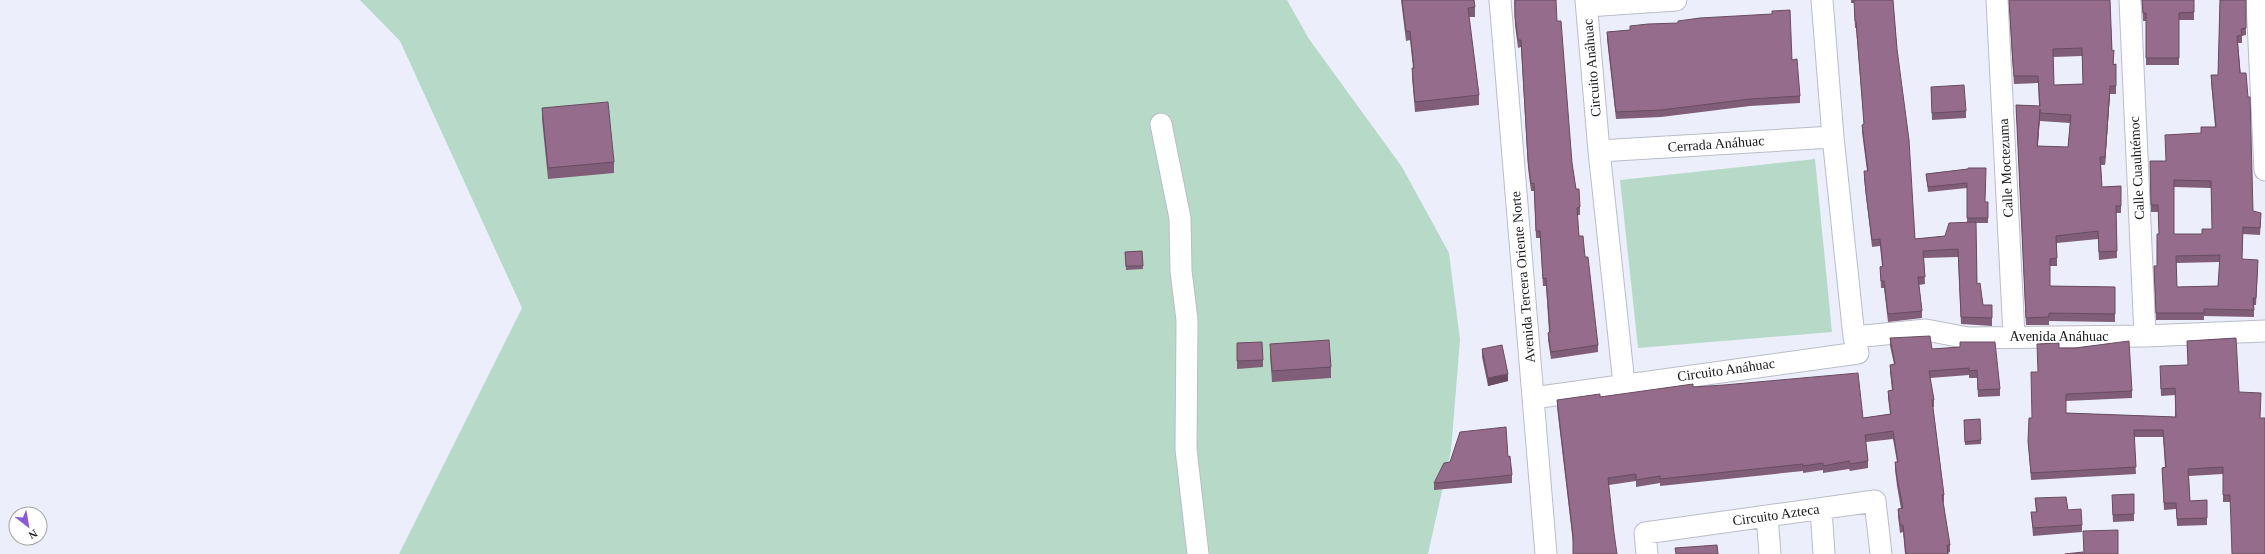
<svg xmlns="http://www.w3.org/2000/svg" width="2265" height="554" viewBox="0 0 2265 554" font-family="Georgia,serif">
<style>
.green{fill:#b6dac7}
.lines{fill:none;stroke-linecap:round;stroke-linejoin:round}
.minor-casing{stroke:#babdc8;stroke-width:23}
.minor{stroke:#fff;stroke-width:21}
.wall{fill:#805d78;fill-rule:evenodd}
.shaded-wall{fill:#684c61}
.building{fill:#956c8b;stroke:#684c61;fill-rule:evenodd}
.labels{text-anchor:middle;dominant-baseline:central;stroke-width:3;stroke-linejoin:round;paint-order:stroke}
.street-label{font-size:14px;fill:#17181c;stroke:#fff}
</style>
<rect width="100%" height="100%" fill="#eceffb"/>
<path class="green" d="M360 0H1287L1309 39 1402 167 1449 253 1460 340 1451 451 1428 554H399L522 308 400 41Z
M1815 159 1832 332 1638 348 1620 180Z"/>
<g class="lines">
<g class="minor-casing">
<path id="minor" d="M1500 0 1546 554
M1586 0 1599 151 1624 384
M1997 0 2014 336
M2130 0 2145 336
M2257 0 2265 170
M1587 6 1676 0
M1161 124 1180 218 1181 271 1187 320 1186 449 1198 554
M1599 151 1833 137
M1854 337 1926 330 1968 338 2145 336 2265 331
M1533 398 1858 353 1854 337 1833 137 1822 0
M1821 509 1824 554
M1767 516 1770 554
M1647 554 1645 533 1875 501 1881 554"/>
</g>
<use href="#minor" class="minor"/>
</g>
<path class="wall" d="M1401 0H1474L1475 7V17H1469L1479 95V105L1415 112 1412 78V68H1413L1410 40 1406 41Z
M1514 0 1557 21 1572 163 1576 189 1580 207V215H1577L1579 236 1585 257 1598 345V352L1551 359 1548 340V333L1549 332 1546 286H1543L1540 238H1536L1534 191H1531L1528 168 1521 47 1518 48 1515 25Z
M1851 0H1893L1897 49 1915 239 1945 236 1967 222V188L1928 192 1926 174 1968 169 1985 202H1988V223H1976L1977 284 1983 305H1992V326L1961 324 1958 257 1924 258 1925 284 1919 285 1922 311V318L1888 322 1884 288H1881L1880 267 1882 266 1880 246 1872 247 1864 178V171H1867L1862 132V125L1864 124 1856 28H1855L1854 3H1851Z
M2009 0H2110L2112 51 2114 65 2116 64V94H2110L2105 165H2101L2102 187 2121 186V213H2116L2117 258 2099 260 2098 239 2057 243V266H2050V286L2115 287V322L2049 321V325H2026L2016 105 2039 106 2038 83 2014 84 2012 57ZM2082 56 2083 84 2054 85 2053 57ZM2040 117V121L2070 123 2068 147 2038 146Z
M2142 0H2194V20H2179V65H2146V21H2143Z
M2220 0 2246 28V35L2242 36V43H2238L2253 211 2261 220 2260 235 2243 234 2242 259 2258 267 2256 305H2254V317L2204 316V320H2156L2154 266H2157L2159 234 2158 212H2151L2150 161H2166L2201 133 2215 127 2211 82V75H2218ZM2174 187 2211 188 2212 229 2202 234H2174ZM2220 262 2218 286 2177 287 2176 263Z
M1630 26 1792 60 1800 96V103L1750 106 1661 117 1616 119 1607 39V32L1630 30Z
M1931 87 1966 111V118L1932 120Z
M542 108 614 162V173L548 179 542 119Z
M1142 251 1143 269 1126 270 1125 252Z
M1890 338 1932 349 1960 347 2000 389V396L1978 397 1977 378H1969V375L1930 378 1934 400V407H1933L1944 495V502H1943L1950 545V552L1948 553V554H1905L1903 532 1900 533 1898 516V509H1901L1897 486 1895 470V462H1897L1893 439 1866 442 1868 461V468L1850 471 1849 469 1823 473V470L1803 473V471L1660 486V483L1636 487V481L1609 485 1573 543 1557 407V400L1600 397 1693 387 1863 418 1890 414 1888 398V391L1892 390 1890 372V365L1894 364 1890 346Z
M2236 338 2230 502H2223V474L2189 476 2190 501 2207 500V525L2177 526 2176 509 2164 510 2162 468 2165 467 2163 437H2134L2136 474 2031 480 2028 441 2032 418 2059 348 2132 391V398L2066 401V413L2175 417V395L2161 396 2160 373 2188 365 2187 341Z
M1237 343 1263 360V367L1237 369Z
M1270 344 1331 367V378L1272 382 1270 355Z
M1482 349 1508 381 1488 386 1482 357Z
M1964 424 1981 440V444L1965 445Z
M1508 457 1512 475V483L1434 490V483Z
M2134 494V521L2113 522 2112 502Z
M2035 498 2068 510 2082 525V532L2033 536 2031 512H2036Z"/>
<path class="shaded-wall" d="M2110 86V94L2105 165V157Z
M2040 109V117L2037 153V146Z
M1508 374V381L1488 386V378Z"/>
<path class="building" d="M1402 0H1474L1475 7 1468 8 1479 95 1415 102 1412 68H1414L1410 31H1406Z
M1515 0H1556L1557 21H1561L1572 163 1576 189H1579L1580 207 1577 208 1579 236H1583L1585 257H1588L1598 345 1551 352 1548 333 1550 332 1546 278 1543 279 1540 231H1536L1534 183 1531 184 1528 160 1521 40H1518L1515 17Z
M1854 0H1893L1897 49 1909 140 1915 239 1945 236 1949 223 1976 222 1977 284 1980 283 1983 305H1992V318L1961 317 1958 249 1923 251 1925 277H1918L1922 311 1888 314 1884 281H1881L1880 267 1883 266 1880 239 1872 240 1866 193 1864 171H1868L1862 125 1864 124 1856 21H1855Z
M2009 0H2110L2112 51 2114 50 2113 65 2116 64V86H2110L2105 157H2100L2102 187 2121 186V206H2116L2117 251 2099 252 2098 231 2056 236 2057 258 2050 259V286L2115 287V314L2049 313V317L2026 318 2016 105 2040 106 2038 76H2014L2012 49ZM2082 48 2083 84 2054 85 2053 49ZM2040 109V113L2071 115 2068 147 2037 146Z
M2142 0H2194V12L2179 13V58H2146V13H2143Z
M2220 0H2246V28L2241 29 2242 35 2237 36 2240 73H2246L2248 97H2250L2253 211 2261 213 2260 228 2243 227 2242 259 2258 260 2256 298H2253L2254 310 2204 309V313H2156L2154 266H2157V234H2159L2158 205H2151L2150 161H2166L2165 135 2201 133V127H2216L2211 75H2218ZM2174 180 2211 181 2212 229H2202V234H2174ZM2220 255 2218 286 2177 287 2176 256Z
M1790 10 1792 60 1797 59 1800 96 1750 99 1661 110 1616 112 1607 32 1630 30V26L1648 24 1678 23V21L1700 18 1772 14V11Z
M1964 85 1966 111 1932 113 1931 87Z
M608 102 614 162 548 168 542 108Z
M1968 168H1986L1985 202H1988V218H1967V183L1928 187 1926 174 1968 169Z
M1142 251 1143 266H1126L1125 252Z
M1930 336 1932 349 1960 347V342H1995L2000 389 1978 390 1977 370 1969 371V368L1929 371 1934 400H1932L1944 495H1942L1950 545H1947L1948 554H1906L1903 525H1900L1898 509 1903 508 1897 478 1895 462H1898L1893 431 1865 435 1868 461 1850 464 1849 461 1823 466V463L1803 466V464L1660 479V476L1636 480V474L1608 478 1614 533 1617 554H1573V536L1557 400 1600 394V397L1693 384V387L1724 385 1858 373 1863 418 1891 414 1888 391 1893 390 1890 365 1895 364 1890 338Z
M2236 338 2239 392 2261 393 2260 418H2265V554H2232L2230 495H2223V467L2188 469 2190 501 2207 500V518L2177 519 2176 503H2164L2162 468 2166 467 2163 430H2134L2136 467 2031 473 2028 441 2029 418H2032L2031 372H2038L2037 344 2059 343V348H2075L2129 341 2132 391 2066 394V413L2176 417 2175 388 2161 389 2160 366 2188 365 2187 341Z
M1329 340 1331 367 1272 371 1270 344Z
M1262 342 1263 360 1237 361V343Z
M1502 345 1508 374 1488 378 1482 349Z
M1980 419 1981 440 1965 442 1964 420Z
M1506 427 1508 457 1510 456 1512 475 1434 483 1444 463 1450 462 1460 432Z
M2134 494V514L2113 515 2112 495Z
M2066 497 2068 510 2081 509 2082 525 2033 528 2031 512H2037L2035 498Z
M2118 530V554H2084L2083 531Z
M1717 545 1718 554H1676L1675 548Z
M2083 552V554H2065Z"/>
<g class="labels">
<g class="street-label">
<text transform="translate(1592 68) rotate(-95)">Circuito Anáhuac</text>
<text transform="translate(1716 144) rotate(-4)">Cerrada Anáhuac</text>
<text transform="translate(2006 168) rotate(-93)">Calle Moctezuma</text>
<text transform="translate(2137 168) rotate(-93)">Calle Cuauhtémoc</text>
<text transform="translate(1523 277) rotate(-95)">Avenida Tercera Oriente Norte</text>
<text x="2059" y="336">Avenida Anáhuac</text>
<text transform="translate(1726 370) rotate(-8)">Circuito Anáhuac</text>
<text transform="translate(1776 515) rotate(-8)">Circuito Azteca</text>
</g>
</g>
<g transform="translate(28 526) rotate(149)"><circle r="19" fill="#ffffff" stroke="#a2a3a4"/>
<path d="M0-3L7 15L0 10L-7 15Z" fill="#8b5bd4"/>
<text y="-6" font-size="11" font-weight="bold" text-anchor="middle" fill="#17181c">N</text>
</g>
</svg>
